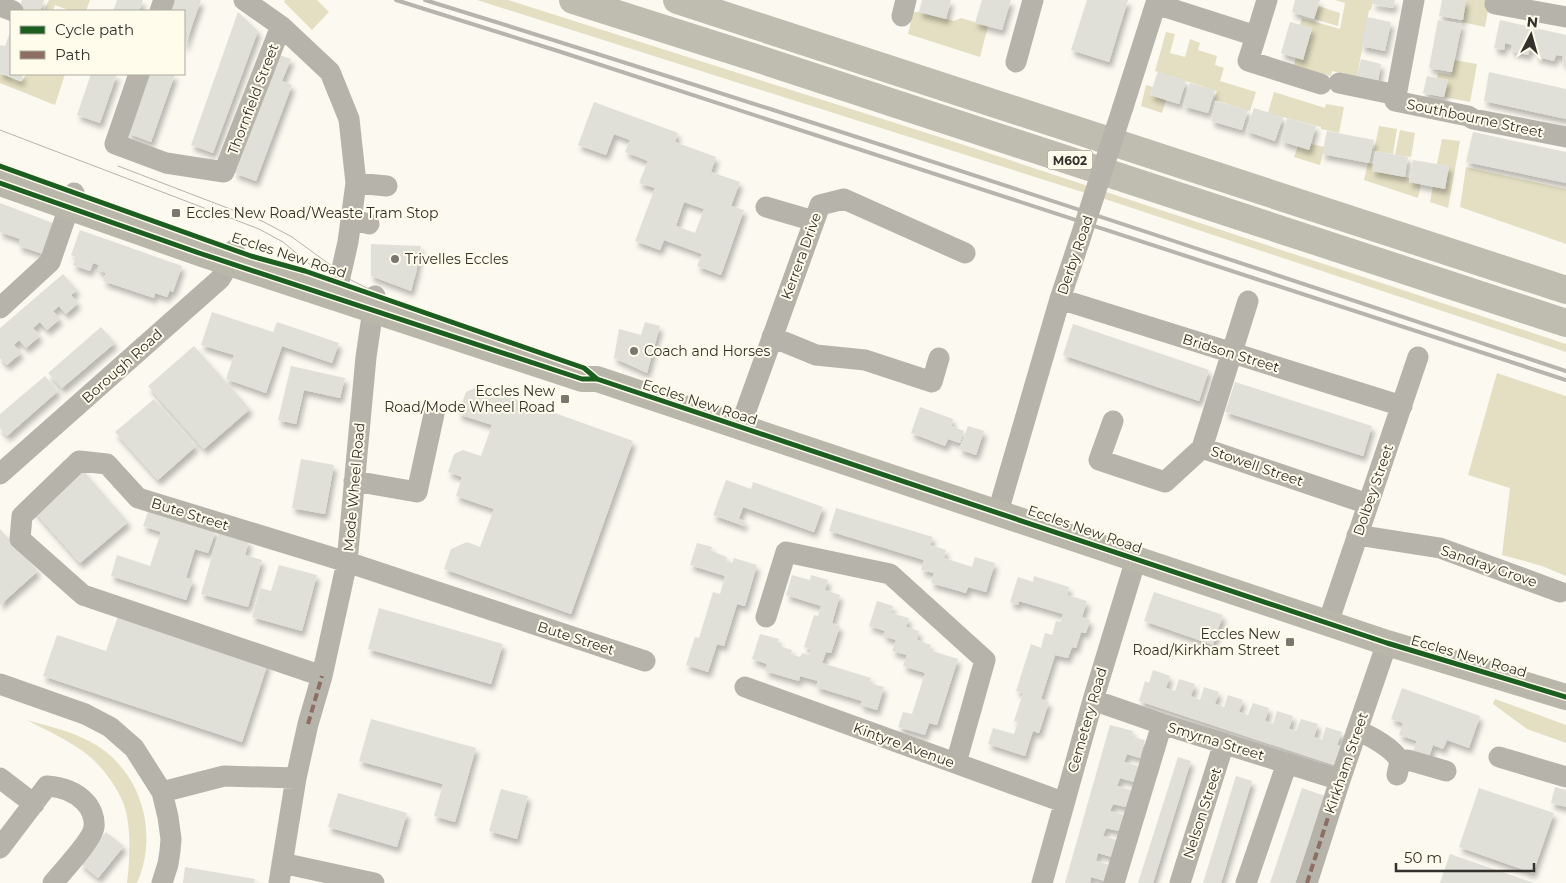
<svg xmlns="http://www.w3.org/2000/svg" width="1566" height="883" viewBox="0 0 1566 883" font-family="Montserrat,sans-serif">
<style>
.green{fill:#e4dfc2}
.building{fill:#e1e0d8;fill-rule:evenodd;filter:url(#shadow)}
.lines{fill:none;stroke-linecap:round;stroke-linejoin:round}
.minor{stroke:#b6b4aa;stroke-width:21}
.major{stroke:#b9b6aa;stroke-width:26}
.highway{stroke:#bfbdb0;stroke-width:28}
.tram{stroke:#b6b4ac;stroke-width:1}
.rail{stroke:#b6b4ac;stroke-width:4}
.minor-bridge{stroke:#b6b4aa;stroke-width:21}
.quiet{stroke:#8d6e63;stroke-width:4;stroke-dasharray:8 4;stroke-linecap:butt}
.cycleway-casing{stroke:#fffcec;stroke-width:8}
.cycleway{stroke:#1b5e20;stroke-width:5}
.poi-dot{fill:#787770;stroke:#fffcec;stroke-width:2}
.labels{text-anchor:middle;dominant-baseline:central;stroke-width:4;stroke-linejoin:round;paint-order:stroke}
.shield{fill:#fffcec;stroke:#706e65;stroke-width:1}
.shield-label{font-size:12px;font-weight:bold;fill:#32312b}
.street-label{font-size:14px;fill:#32312b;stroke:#fffcec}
.poi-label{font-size:14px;fill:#32312b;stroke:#fffcec;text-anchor:start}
</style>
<defs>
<filter id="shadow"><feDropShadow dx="3" dy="5.5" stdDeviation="2.5" flood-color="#0004"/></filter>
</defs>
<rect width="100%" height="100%" fill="#fbf9f0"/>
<path class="green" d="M49 0H90L86 11H71L55 5 53 11H44Z
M285 0H317L329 12 312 30 284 2Z
M477 0H508L952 141 1566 344V352L1111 201Z
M1335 0H1373L1371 10H1369L1357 77 1332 71 1331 76 1294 65 1296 57 1303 59 1312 29 1300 25 1302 18 1340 29 1345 3Z
M1466 0H1490L1485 27 1462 22Z
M1318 6 1340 13 1338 26 1314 19Z
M913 12H919L954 21 961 18 988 26 980 57 908 34Z
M1166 32 1175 34 1170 53 1185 57 1190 39 1200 43 1198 50 1217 56 1215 65 1224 68 1220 81 1256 92 1250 111 1214 100 1217 91 1155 71Z
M1454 60 1477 64 1470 102 1444 97 1448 80 1437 78 1438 73 1451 75Z
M0 74 22 82 26 74H65L55 105 0 83Z
M1146 85 1153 87 1150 95 1166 100 1162 113 1141 106Z
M1274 92 1325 108 1326 104 1344 107 1339 133 1321 129V127L1268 113Z
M1379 126 1397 129 1393 154 1374 151Z
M1400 130 1415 133 1411 157 1395 155Z
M1442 139 1460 141 1448 208 1430 202 1433 186 1445 188 1449 166 1437 164Z
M1311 144 1324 147 1320 165 1294 157 1298 146 1309 150Z
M1368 163 1374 164 1373 171 1410 178 1409 182 1421 184 1418 198 1364 180Z
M1466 167 1566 189V244L1460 207Z
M1497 373 1566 396V576L1542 566 1502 555 1510 488 1468 475Z
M1495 699 1566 725V743L1527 729 1493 704Z
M27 720C48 726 70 731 89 741 140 767 160 831 137 883H127C130 859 132 822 122 800 114 782 99 763 84 752 66 739 46 730 27 720Z"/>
<path class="building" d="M22 0H44L40 11H18Z
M117 0H143L139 11H113Z
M174 0H201L184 49V11H170Z
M922 0H951L946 19 919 12Z
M982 0H1011L1002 30 975 23Z
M1087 0H1128L1109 62 1071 50Z
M1295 0H1320L1314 19 1292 12Z
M1373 0H1395L1393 8 1372 4Z
M1442 0H1466L1463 20 1439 16Z
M238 12 258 31 213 153 191 145Z
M1367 17 1391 22 1385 51 1361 46Z
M1438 20 1462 24 1452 72 1429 68Z
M1500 20 1566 35V64L1562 63 1563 56 1556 55 1554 61 1546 59 1536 57 1538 50 1530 48 1528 55 1511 51 1512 45 1509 44 1505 43 1504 50 1494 48Z
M1290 22 1312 28 1303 60 1281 53Z
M11 30V74H23L21 81 0 73V45L5 46Z
M279 55 291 59 282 81 292 85 256 181 234 173Z
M1361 59 1381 64 1378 81 1357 77Z
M1158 71 1186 81 1179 104 1150 95Z
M1489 72 1566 89V119L1484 101Z
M91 74H117L100 123 77 115Z
M148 74H175L151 142 127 133Z
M1427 76 1448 80 1444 97 1423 93Z
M1190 83 1215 90 1208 113 1183 106Z
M1216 101 1248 110 1242 130 1211 121Z
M594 102 678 133 675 142 716 157 711 172 740 182 731 206 744 210 721 275 697 266 702 254 664 240 660 250 635 241 655 188 639 183 648 161 625 152 630 140 614 134 606 155 578 145ZM684 202 704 209 695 233 676 226Z
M1254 108 1283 117 1275 141 1246 131Z
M1287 118 1316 126 1309 150 1281 141Z
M1327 131 1374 140 1369 163 1322 154Z
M1473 132 1566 152V183L1466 162Z
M1376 151 1408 157 1405 177 1372 171Z
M1413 160 1449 166 1445 189 1409 182Z
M0 203 53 223 43 254 19 246 20 239 0 232Z
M80 230 182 266 173 292 170 290 167 297 155 293 154 298 103 281 106 273 97 270 99 265 93 263 90 271 73 265 76 257 71 255Z
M371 244 421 246 416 273 411 291 371 276Z
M63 274 77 290 71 295 78 303 66 314 59 306 53 311 60 319 47 330 40 322 33 328 40 336 26 348 19 340 14 345 21 353 7 365 0 358V328Z
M212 312 273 332 277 322 339 343 332 363 282 346 266 393 226 379 234 355 201 345Z
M645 322 660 326 647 373 614 358 619 329 641 335Z
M1073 324 1209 370 1199 401 1063 355Z
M101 327 115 343 62 388 48 373Z
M194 346 250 409 204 449 148 386Z
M291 366 345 378 340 398 304 390 296 424 278 420Z
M45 376 58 391 7 436 0 428V414Z
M1235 382 1372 426 1363 456 1225 412Z
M479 386 633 441 571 614 444 569 451 549 467 542 480 547 494 509 456 496 462 477 448 472 454 454 463 450 481 456 492 425 458 414 466 392Z
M154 399 196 446 158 480 115 432Z
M920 407 953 419 951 426 964 431 960 443 948 439 945 446 911 433Z
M968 426 984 431 976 455 959 449Z
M301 459 334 465 325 514 292 508Z
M81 468 128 522 80 563 33 510Z
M726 480 751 489 753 482 823 507 814 532 743 507 739 519 745 521 744 526 713 515Z
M836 508 933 537 930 545 946 550 944 558 972 567 975 557 995 563 986 592 968 587 966 593 931 583 934 573 921 570 924 560 829 531Z
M149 509 216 531 208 553 195 549 186 578 193 580 186 600 111 576 117 555 150 566 161 532 143 526Z
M0 529 38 571 0 605Z
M219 532 249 541 245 555 262 560 248 607 201 594Z
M697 543 712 547 711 551 727 557 726 561 732 563 734 558 757 565 745 606 737 604 724 646 717 644 708 672 686 665 695 637 699 638 713 592 720 594 725 576 690 565Z
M279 565 317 575 302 631 252 617 260 588 271 591Z
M792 575 810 580 811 575 828 580 825 590 840 595 832 623 840 626 831 653 826 652 822 663 871 678 869 683 884 687 877 710 860 705 862 701 816 687 818 681 800 676 799 681 765 671 767 664 752 659 760 634 779 639 777 645 792 650 791 654 800 657 802 653 809 655 811 649 804 647 814 615 818 616 821 606 786 595Z
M1034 576 1069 587 1067 595 1087 601 1082 617 1090 620 1086 633 1081 632 1076 648 1072 647 1068 658 1055 655 1041 699 1049 702 1039 733 1033 731 1025 756 988 744 993 728 1014 734 1018 722 1014 721 1023 693 1016 691 1031 644 1041 648 1045 633 1052 635 1056 621 1061 622 1063 614 1019 601 1018 605 1010 602 1018 577 1033 582Z
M1154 592 1223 615 1213 645 1144 621Z
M877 601 893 606 891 613 909 618 906 627 919 631 917 640 931 645 929 650 958 659 937 725 929 723 925 735 898 727 903 712 912 714 925 673 903 666 907 655 892 651 896 640 883 636 885 631 869 626Z
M379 608 503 644 491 684 368 649Z
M119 613 268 663 242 742 43 676 57 635 106 651Z
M1153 670 1170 676 1166 688 1175 691 1179 679 1195 684 1191 696 1200 700 1204 687 1219 692 1215 704 1224 707 1228 695 1243 700 1239 712 1248 715 1253 703 1269 708 1265 721 1273 724 1277 711 1293 716 1289 729 1296 731 1301 719 1318 724 1314 737 1322 740 1326 727 1342 732 1337 745 1343 747 1337 766 1139 701 1145 681 1149 683Z
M1402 688 1480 716 1469 748 1447 740 1443 749 1433 745 1429 757 1413 751 1417 741 1399 735 1403 723 1391 719Z
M371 719 476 748 455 822 434 816 443 784 359 761Z
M1110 725 1133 731 1132 737 1145 740 1140 758 1127 754 1124 762 1138 766 1134 782 1120 778 1117 786 1131 790 1126 807 1113 804 1110 811 1124 815 1119 831 1106 828 1103 836 1117 840 1112 857 1098 853 1096 861 1110 865 1105 881 1091 877 1090 883H1065Z
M1178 757 1191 761 1153 883H1138Z
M1236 776 1252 781 1221 883H1203Z
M1555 787 1566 790V807L1551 803Z
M1302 788 1325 796 1295 883H1270Z
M1479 788 1554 813 1533 873 1459 847Z
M501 789 528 796 517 839 489 831Z
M338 793 407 813 397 847 328 827Z
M106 832 124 846 98 878 80 863Z
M1450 854 1534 883H1440Z
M185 867 255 879 254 883H183Z"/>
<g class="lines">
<path class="minor" d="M244 0 281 26 330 72 349 119 356 183 348 242 335 299
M1414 0 1395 101 1468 116 1473 119 1566 137
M1156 4 1256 36 1248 61 1321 84
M1495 4 1566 17
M0 6 13 11
M160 11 164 0
M902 16 906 0
M1256 36 1267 0
M1016 62 1033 0
M139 74 115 144 166 163 224 172 281 26
M1339 83 1397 95
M1123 107 1157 0
M356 183 387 186
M766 207 814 221
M351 219 369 224
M1060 299 1402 406
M0 308 50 262 74 193
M772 337 816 355 865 360 932 382 939 358
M1113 421 1099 460 1165 482 1202 448 1368 504
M740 427 820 205 844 199 965 253
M1202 448 1248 301
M0 474 220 279 230 262 234 250
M354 481 417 492 434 414
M998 512 1060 299 1079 242
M1357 535 1440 548 1560 592
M766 617 786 552 890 574 985 660 956 763
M1328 623 1418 357
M322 676 83 595 20 539 22 516 79 461 107 464 138 498 347 562 645 661
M0 684 85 714 110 727 134 748 162 792 168 817 171 839 170 851 168 864 162 883
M745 687 1063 802
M1093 700 1162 724 1340 780
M1357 731C1370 735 1394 749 1400 761L1397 775
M1499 757 1566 777
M1400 761 1408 760 1446 771
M0 778 34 804
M162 792 224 776 296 778
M0 848 47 786C62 787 75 791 85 802 91 808 95 818 94 827 93 839 62 872 53 883
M282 863 374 883
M279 883 296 778 308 724 322 676 347 562 366 357 375 296
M1042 883 1093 700 1136 559
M1114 883 1162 724
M1180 883 1224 743
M1246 883 1287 763
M1307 883 1340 780 1387 643"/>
<path class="major" d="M0 183 202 254 582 379H597L1387 643 1566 697"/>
<path class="highway" d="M573 0 759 59 1566 323
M677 0 1566 290"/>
<path class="tram" d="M0 130 259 229 283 242 338 288 359 302 377 311 464 344 1134 564 1566 708
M118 166 264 222 292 237 351 280 381 295 771 433 1566 694"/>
<path class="rail" d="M396 0 558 51 1566 380
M425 0C807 118 1186 245 1566 371"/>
<path class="minor-bridge" d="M1079 242 1123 107"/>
<path class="quiet" d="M308 724 322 676
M1307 883 1340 780"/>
<g class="cycleway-casing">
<path id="cycleway" d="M0 166 251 256 305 271 584 368 597 379
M0 183 202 254 582 379H597L1387 643 1566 697"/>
</g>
<use href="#cycleway" class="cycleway"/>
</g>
<g class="poi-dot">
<rect x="171" y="208" width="10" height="10" rx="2.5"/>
<circle cx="395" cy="259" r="5"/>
<circle cx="634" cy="351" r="5"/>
<rect x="560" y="394" width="10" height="10" rx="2.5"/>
<rect x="1285" y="637" width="10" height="10" rx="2.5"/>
</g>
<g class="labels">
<rect class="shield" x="1047.5" y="150.5" width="45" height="19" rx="4"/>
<g class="shield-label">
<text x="1070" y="160">M602</text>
</g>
<g class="street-label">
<text transform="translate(253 99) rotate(-69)">Thornfield Street</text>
<text transform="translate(1475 118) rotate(12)">Southbourne Street</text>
<text transform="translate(289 255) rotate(18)">Eccles New Road</text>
<text transform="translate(1075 255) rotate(-71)">Derby Road</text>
<text transform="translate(801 256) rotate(-70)">Kerrera Drive</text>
<text transform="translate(1231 353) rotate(17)">Bridson Street</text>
<text transform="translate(122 366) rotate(-42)">Borough Road</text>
<text transform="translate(700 402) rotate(18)">Eccles New Road</text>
<text transform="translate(1257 466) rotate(19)">Stowell Street</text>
<text transform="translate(354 487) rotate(-85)">Mode Wheel Road</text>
<text transform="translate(1373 490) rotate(-71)">Dolbey Street</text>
<text transform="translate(190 514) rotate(17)">Bute Street</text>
<text transform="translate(1085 529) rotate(19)">Eccles New Road</text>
<text transform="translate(1489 566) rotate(19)">Sandray Grove</text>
<text transform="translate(576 638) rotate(18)">Bute Street</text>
<text transform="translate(1469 656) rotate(16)">Eccles New Road</text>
<text transform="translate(1087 720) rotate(-74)">Cemetery Road</text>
<text transform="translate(1216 741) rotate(17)">Smyrna Street</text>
<text transform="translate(904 745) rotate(20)">Kintyre Avenue</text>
<text transform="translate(1346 763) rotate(-71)">Kirkham Street</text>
<text transform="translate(1202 813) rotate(-72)">Nelson Street</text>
</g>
<g class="poi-label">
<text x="186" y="213">Eccles New Road/Weaste Tram Stop</text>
<text x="405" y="259">Trivelles Eccles</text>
<text x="644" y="351">Coach and Horses</text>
<text x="555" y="391" text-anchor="end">Eccles New<tspan x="555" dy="16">Road/Mode Wheel Road</tspan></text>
<text x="1280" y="634" text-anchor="end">Eccles New<tspan x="1280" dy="16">Road/Kirkham Street</tspan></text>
</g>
</g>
<rect x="10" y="10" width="175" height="65" fill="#fffcec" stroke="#adab9f"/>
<rect x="20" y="26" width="25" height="8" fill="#1b5e20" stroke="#adab9f"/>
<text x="55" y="35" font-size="15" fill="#32312b">Cycle path</text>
<rect x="20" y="51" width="25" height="8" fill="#8d6e63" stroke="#adab9f"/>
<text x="55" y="60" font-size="15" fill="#32312b">Path</text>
<g transform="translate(1531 35) rotate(6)" stroke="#fffcec" stroke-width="4" paint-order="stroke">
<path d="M0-4L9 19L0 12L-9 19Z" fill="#32312b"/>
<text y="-8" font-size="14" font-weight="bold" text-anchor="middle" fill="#32312b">N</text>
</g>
<path d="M1396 863v8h138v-8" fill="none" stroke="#32312b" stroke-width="2.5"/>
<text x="1404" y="863" font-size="15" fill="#32312b" stroke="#fffcec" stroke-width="4" paint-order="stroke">50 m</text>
</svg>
